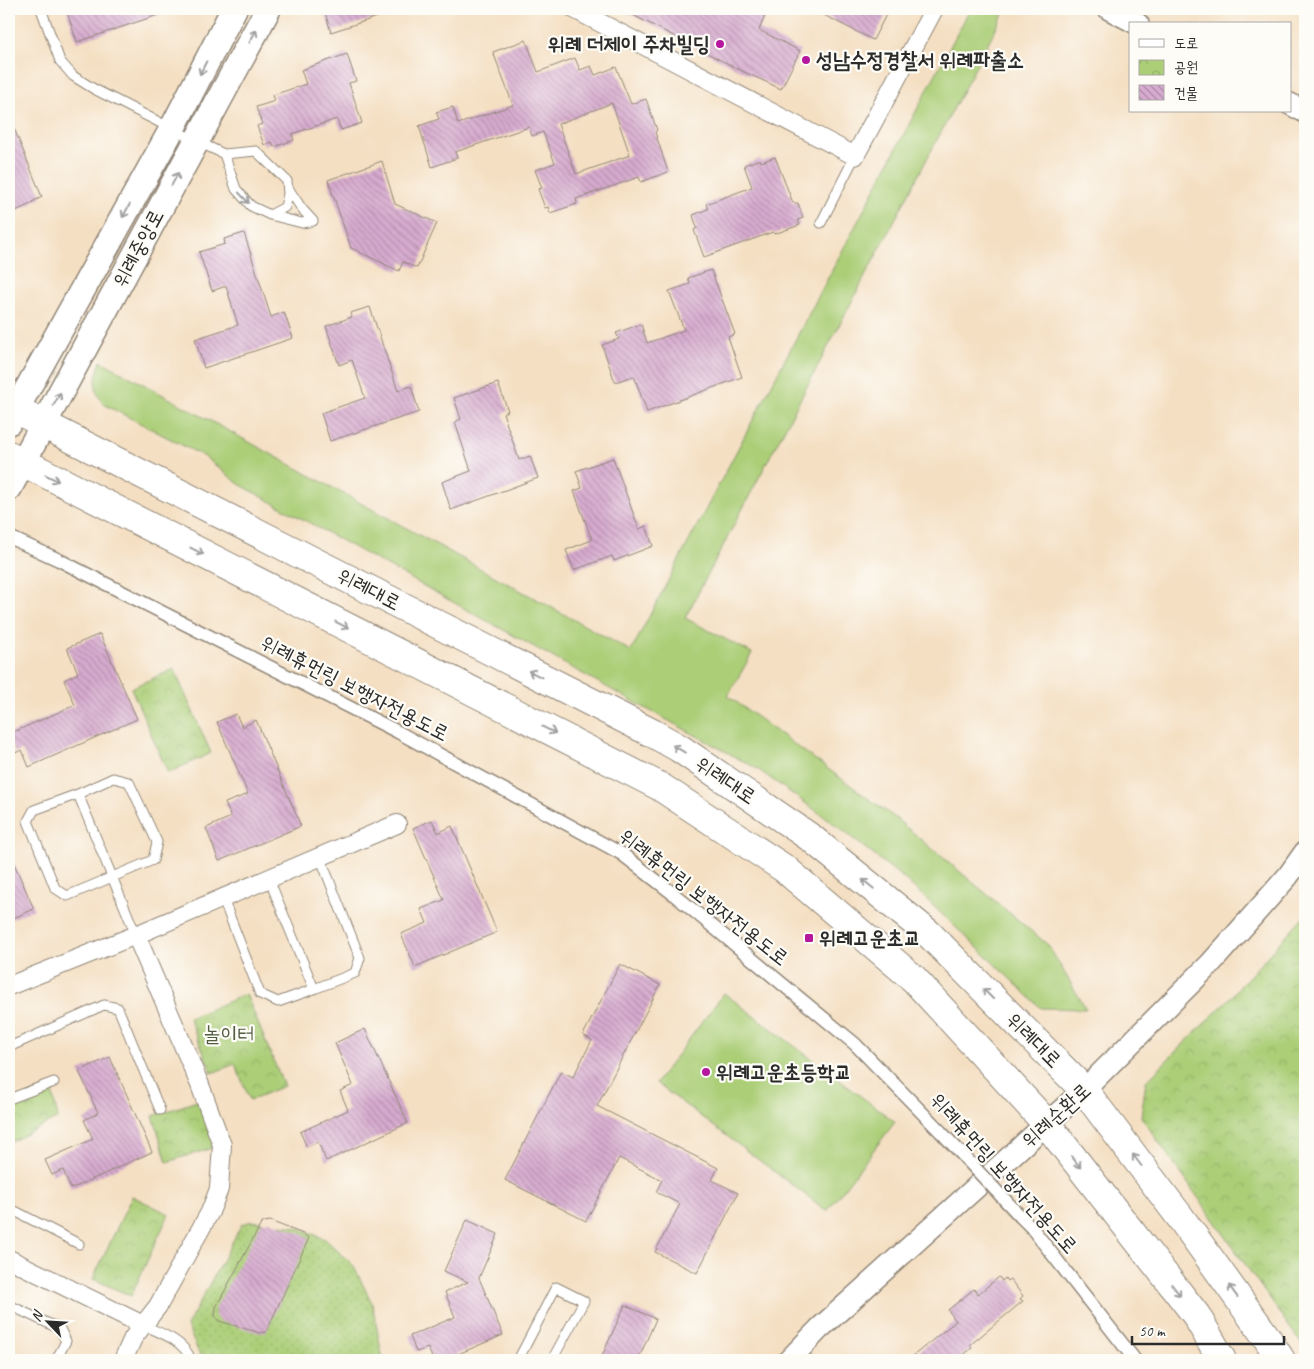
<svg xmlns="http://www.w3.org/2000/svg" width="1314" height="1369" viewBox="0 0 1314 1369" font-family="Caveat,'Poor Story',sans-serif">
<style>
.grass{fill:#abce77;stroke:#6b7c51}
.park{fill:url(#park-crowns);stroke:#6b7c51}
.garden{fill:url(#garden-dots);stroke:#6b7c51}
.building{fill:url(#building-back-hatch);fill-rule:evenodd}
.lines{fill:none;stroke-linecap:round;stroke-linejoin:round}
.service-casing{stroke:#908576;stroke-width:11}
.pedestrian-casing{stroke:#908576;stroke-width:15}
.minor-casing{stroke:#908576;stroke-width:20}
.tertiary-casing{stroke:#908576;stroke-width:24}
.secondary-casing{stroke:#908576;stroke-width:28}
.primary-casing{stroke:#908576;stroke-width:30}
.service{stroke:#fff;stroke-width:9}
.pedestrian{stroke:#fff;stroke-width:12}
.minor{stroke:#fff;stroke-width:18}
.tertiary{stroke:#fff;stroke-width:21}
.secondary{stroke:#fff;stroke-width:25}
.primary{stroke:#fff;stroke-width:28}
.pedestrian-bridge-casing{stroke:#908576;stroke-width:15;stroke-linecap:butt}
.pedestrian-bridge{stroke:#fff;stroke-width:12}
.oneway{stroke:#a0a0a0}
.poi-dot{fill:#b5179e;stroke:#fdfcf7;stroke-width:2}
.labels{text-anchor:middle;dominant-baseline:central;stroke-width:4.5;stroke-linejoin:round;paint-order:stroke}
.poi-label{font-size:21px;font-weight:bold;fill:#2b2b2b;stroke:#fdfcf7;text-anchor:start}
.street-label{font-size:21px;fill:#2b2b2b;stroke:#fdfcf7}
.park-label{font-size:21px;fill:#515c42;stroke:#fdfcf7}
</style>
<defs>
<pattern id="park-crowns" width="20" height="18" patternUnits="userSpaceOnUse" patternTransform="scale(1.25)"><rect width="20" height="18" fill="#abce77"/><path d="M2 6a3 3 0 1 1 6 0M12 15a3 3 0 1 1 6 0" fill="none" stroke="#93b167"/></pattern>
<pattern id="garden-dots" width="8" height="8" patternUnits="userSpaceOnUse" patternTransform="scale(1.25)"><rect width="8" height="8" fill="#abce77"/><path d="M2 2h.1M6 6h.1" fill="none" stroke="#93b167" stroke-width="1.8" stroke-linecap="round"/></pattern>
<pattern id="building-back-hatch" width="6" height="6" patternUnits="userSpaceOnUse" patternTransform="scale(1.25)"><rect width="6" height="6" fill="#d7abcf"/><path d="M-1 5l2 2M0 0l6 6M5-1l2 2" fill="none" stroke="#af8ba8"/></pattern>
</defs>
<rect width="100%" height="100%" fill="#fdfcf7"/>
<filter id="ink" filterUnits="userSpaceOnUse"><feTurbulence type="fractalNoise" baseFrequency=".02" numOctaves="2"/><feDisplacementMap in="SourceGraphic" scale="10" xChannelSelector="R" yChannelSelector="G"/><feConvolveMatrix kernelMatrix="1 2 1 2 8 2 1 2 1" color-interpolation-filters="sRGB"/></filter>
<filter id="wash" filterUnits="userSpaceOnUse"><feTurbulence type="fractalNoise" baseFrequency=".0096" numOctaves="4" result="noise"/><feDisplacementMap in="SourceGraphic" scale="20" xChannelSelector="R" yChannelSelector="G"/><feGaussianBlur stdDeviation="1.12" result="paint"/><feColorMatrix in="noise" values="0 0 0 0 0 0 0 0 0 0 0 0 0 0 0 0 0 1.4 0 .05"/><feComposite in="paint" operator="in"/></filter>
<g filter="url(#wash)">
<rect width="100%" height="100%" fill="#f4dfc2"/>
<path class="grass" d="M970 9H1006L685 618 752 653 728 696 894 817 1048 945 1086 1009 1041 1008 907 881 833 823 756 768 632 701 239 484 205 457 107 406C91 393 95 379 101 361L631 651Z
M724 993 895 1122 827 1211 656 1083Z"/>
<path class="park" d="M174 669 211 753 168 773 131 688Z
M1302 918 1305 919V1349L1141 1117 1146 1081 1225 1003Z
M246 994 284 1086 250 1100 235 1064 212 1073 189 1018Z
M51 1086 58 1118 9 1143V1104Z
M200 1100 215 1147 167 1162 153 1116Z
M132 1196 169 1214 131 1296 93 1279Z"/>
<path class="garden" d="M252 1221 296 1227 325 1239 353 1265 372 1303 383 1360H202L187 1326 242 1224Z"/>
<g id="blocks">
<path class="building" d="M66 9H166L167 12 77 42Z
M324 9H392L393 12 331 32Z
M621 9H768L759 30 800 51 781 89 738 69Z
M812 9H889L873 40Z
M526 40 538 72 575 58 580 70 591 66 595 75 616 67 631 104 646 99 657 130 655 132 668 172 641 182 639 177 576 199 577 204 550 213 548 207 545 208 538 189 542 188 535 170 555 163 543 132 532 136 529 127 455 152 457 158 432 167 419 126 439 119 436 112 453 107 458 124 513 105 493 52ZM612 103 630 155 576 174 558 124Z
M347 54 356 81 349 83 362 123 341 130 337 119 292 134 294 140 274 147 272 142 264 145 257 126 262 124 256 107 275 101 273 95 306 84 301 70Z
M9 116 42 197 32 202 33 203 9 214Z
M775 157 793 203H798L803 218 798 220 800 225 774 234 773 232 704 257 694 230 697 228 693 215 708 209 706 204 752 187 744 165 760 159 761 162Z
M382 161 395 204 437 223 417 268 403 262 399 271 351 248 328 180Z
M244 233 271 317 284 312 293 338 204 368 195 339 238 325 226 286 212 291 199 252 225 244 224 239Z
M711 270 735 334 728 337 742 377 647 412 634 376 615 382 602 345 619 339 616 333 641 324 647 343 684 330 669 291 690 284 688 278Z
M370 307 398 391 411 386 419 412 330 441 321 413 365 398 352 360 339 365 326 326 352 317 350 313Z
M498 383 508 411 503 413 519 460 530 456 538 478 451 510 442 482 471 471 455 422 461 419 454 398Z
M613 458 639 529 646 526 653 546 614 561 612 556 574 570 566 550 592 540 574 491 582 488 576 471Z
M100 634 137 719 29 767 22 750 15 753 9 738V734L75 705 64 680 78 673 67 648Z
M236 714 242 727 256 720 301 826 219 861 206 828 231 817 225 803 248 794 217 722Z
M432 820 438 833 452 826 497 932 415 967 401 934 427 923 421 909 444 900 413 828Z
M9 852 34 909 9 920Z
M620 964 660 985 597 1106 718 1168 712 1180 738 1193 697 1273 655 1252 680 1204 656 1192 662 1180 619 1158 586 1221 505 1180 561 1071 573 1077 592 1040 583 1035Z
M365 1029 408 1123 326 1161 318 1142 307 1147 300 1132 348 1110 340 1091 353 1085 335 1043Z
M110 1057 152 1152 71 1189 63 1170 52 1175 45 1160 93 1139 84 1120 98 1113 79 1071Z
M467 1220 498 1234 479 1278 503 1335 444 1360H433L428 1348 416 1352 410 1336 455 1317 445 1292 468 1282 444 1271Z
M270 1221 303 1234 309 1238 268 1328 266 1332 260 1333 219 1321 215 1316 216 1307 261 1224 264 1222Z
M999 1277 1002 1281 1005 1278 1007 1281 1010 1279 1023 1296 1020 1299 1023 1301 970 1345 972 1348 957 1360H908L956 1321 948 1310 974 1289 978 1294Z
M625 1305 656 1319 638 1360H611L602 1356Z"/>
</g>
</g>
<g filter="url(#ink)">
<use href="#blocks" fill-opacity="0" stroke="#908576" stroke-width="1"/>
<g class="lines">
<g class="service-casing">
<path id="service" d="M41 9 60 61 73 76 94 89 196 141 224 154 256 151 287 181 288 194 285 207 270 215 251 206 236 189 224 154
M288 188 302 209 313 221
M270 215 302 223 313 221
M821 223 855 156
M78 794 34 810 28 821 55 888 67 896 153 860 157 842 129 782 113 778 78 794 136 935
M269 879 314 989 355 973 360 958 320 857
M223 899 260 994 278 1002 314 989
M9 1047 104 1005 118 1008 160 1110
M9 1099 54 1082
M9 1208 79 1244
M9 1305 60 1329 66 1341 56 1360
M143 1325C160 1333 184 1340 191 1360
M518 1360 556 1287 584 1301 552 1360"/>
</g>
<g class="pedestrian-casing">
<path id="pedestrian" d="M9 537 59 560 398 732 622 854 671 892 855 1044 941 1132
M1021 1217 1031 1227 1135 1360"/>
</g>
<g class="minor-casing">
<path id="minor" d="M574 9 855 156 934 9
M9 986 136 935 397 824
M9 1259 143 1325
M123 1360 133 1338 158 1306 210 1212 219 1189 222 1145 200 1085 136 935"/>
</g>
<g class="tertiary-casing">
<path id="tertiary" d="M1109 9 1138 24
M1290 104 1305 112
M789 1360 819 1329 1084 1090 1211 963 1288 876 1305 852"/>
</g>
<g class="secondary-casing">
<path id="secondary" d="M9 422 172 129 234 9
M9 488 268 9"/>
</g>
<g class="primary-casing">
<path id="primary" d="M9 405 43 424 654 734 679 748 811 838 928 933 1084 1090 1180 1217 1267 1338 1281 1360
M9 455 659 786 785 869 914 979 1046 1123 1196 1315 1222 1360"/>
</g>
<use href="#service" class="service"/>
<use href="#pedestrian" class="pedestrian"/>
<use href="#minor" class="minor"/>
<use href="#tertiary" class="tertiary"/>
<use href="#secondary" class="secondary"/>
<use href="#primary" class="primary"/>
<g class="pedestrian-bridge-casing">
<path id="pedestrian-bridge" d="M941 1132 1021 1217"/>
</g>
<use href="#pedestrian-bridge" class="pedestrian-bridge"/>
</g>
<defs><path id="oneway-shaft" d="M-6 0H5M1.5-3L5.5 0L1.5 3" fill="none" stroke-width="1.6" stroke-linecap="round" stroke-linejoin="round" transform="scale(1.25)"/></defs>
<g class="oneway">
<use href="#oneway-shaft" transform="translate(253 36) rotate(-62)"/>
<use href="#oneway-shaft" transform="translate(203 68) rotate(117)"/>
<use href="#oneway-shaft" transform="translate(175 179) rotate(-62)"/>
<use href="#oneway-shaft" transform="translate(244 198) rotate(47)"/>
<use href="#oneway-shaft" transform="translate(126 211) rotate(119)"/>
<use href="#oneway-shaft" transform="translate(57 399) rotate(-62)"/>
<use href="#oneway-shaft" transform="translate(52 478) rotate(27)"/>
<use href="#oneway-shaft" transform="translate(197 551) rotate(27)"/>
<use href="#oneway-shaft" transform="translate(342 625) rotate(27)"/>
<use href="#oneway-shaft" transform="translate(535 674) rotate(-153)"/>
<use href="#oneway-shaft" transform="translate(549 730) rotate(27)"/>
<use href="#oneway-shaft" transform="translate(679 749) rotate(-149)"/>
<use href="#oneway-shaft" transform="translate(868 884) rotate(-141)"/>
<use href="#oneway-shaft" transform="translate(988 994) rotate(-135)"/>
<use href="#oneway-shaft" transform="translate(1137 1160) rotate(-127)"/>
<use href="#oneway-shaft" transform="translate(1076 1162) rotate(52)"/>
<use href="#oneway-shaft" transform="translate(1176 1290) rotate(52)"/>
<use href="#oneway-shaft" transform="translate(1233 1291) rotate(-126)"/>
</g>
</g>
<g class="poi-dot">
<circle cx="720" cy="44" r="5"/>
<circle cx="806" cy="60" r="5"/>
<rect x="804" y="933" width="10" height="10" rx="2.5"/>
<circle cx="706" cy="1072" r="5"/>
</g>
<g class="labels">
<g class="poi-label">
<text x="710" y="44" text-anchor="end">위례 더제이 주차빌딩</text>
<text x="816" y="60">성남수정경찰서 위례파출소</text>
<text x="819" y="938">위례고운초교</text>
<text x="716" y="1072">위례고운초등학교</text>
</g>
<g class="street-label">
<text transform="translate(138 248) rotate(-62)">위례중앙로</text>
<text transform="translate(369 589) rotate(27)">위례대로</text>
<text transform="translate(355 688) rotate(27)">위례휴먼링 보행자전용도로</text>
<text transform="translate(726 780) rotate(34)">위례대로</text>
<text transform="translate(704 897) rotate(38)">위례휴먼링 보행자전용도로</text>
<text transform="translate(1034 1040) rotate(45)">위례대로</text>
<text transform="translate(1056 1115) rotate(-42)">위례순환로</text>
<text transform="translate(1004 1173) rotate(48)">위례휴먼링 보행자전용도로</text>
</g>
<g class="park-label">
<text x="229" y="1034">놀이터</text>
</g>
</g>
<rect width="1314" height="1369" fill="none" stroke="#fdfcf7" stroke-width="30"/>
<rect x="1129" y="22" width="162" height="90" fill="#fdfcf7" stroke="#a9a8a5"/>
<rect x="1139" y="39" width="25" height="8" fill="#ffffff" stroke="#a9a8a5"/>
<text x="1174" y="48" font-size="15" fill="#2b2b2b">도로</text>
<rect x="1139" y="60" width="25" height="15" fill="url(#park-crowns)" stroke="#a9a8a5"/>
<text x="1174" y="72" font-size="15" fill="#2b2b2b">공원</text>
<rect x="1139" y="85" width="25" height="15" fill="url(#building-back-hatch)" stroke="#a9a8a5"/>
<text x="1174" y="98" font-size="15" fill="#2b2b2b">건물</text>
<g transform="translate(48 1322) rotate(295)" stroke="#fdfcf7" stroke-width="4" paint-order="stroke">
<path d="M0-4L9 19L0 12L-9 19Z" fill="#2b2b2b"/>
<text y="-8" font-size="14" font-weight="bold" text-anchor="middle" fill="#2b2b2b">N</text>
</g>
<path d="M1132 1336v8h152v-8" fill="none" stroke="#2b2b2b" stroke-width="2.5"/>
<text x="1139" y="1336" font-size="15" fill="#2b2b2b" stroke="#fdfcf7" stroke-width="4" paint-order="stroke">50 m</text>
</svg>
